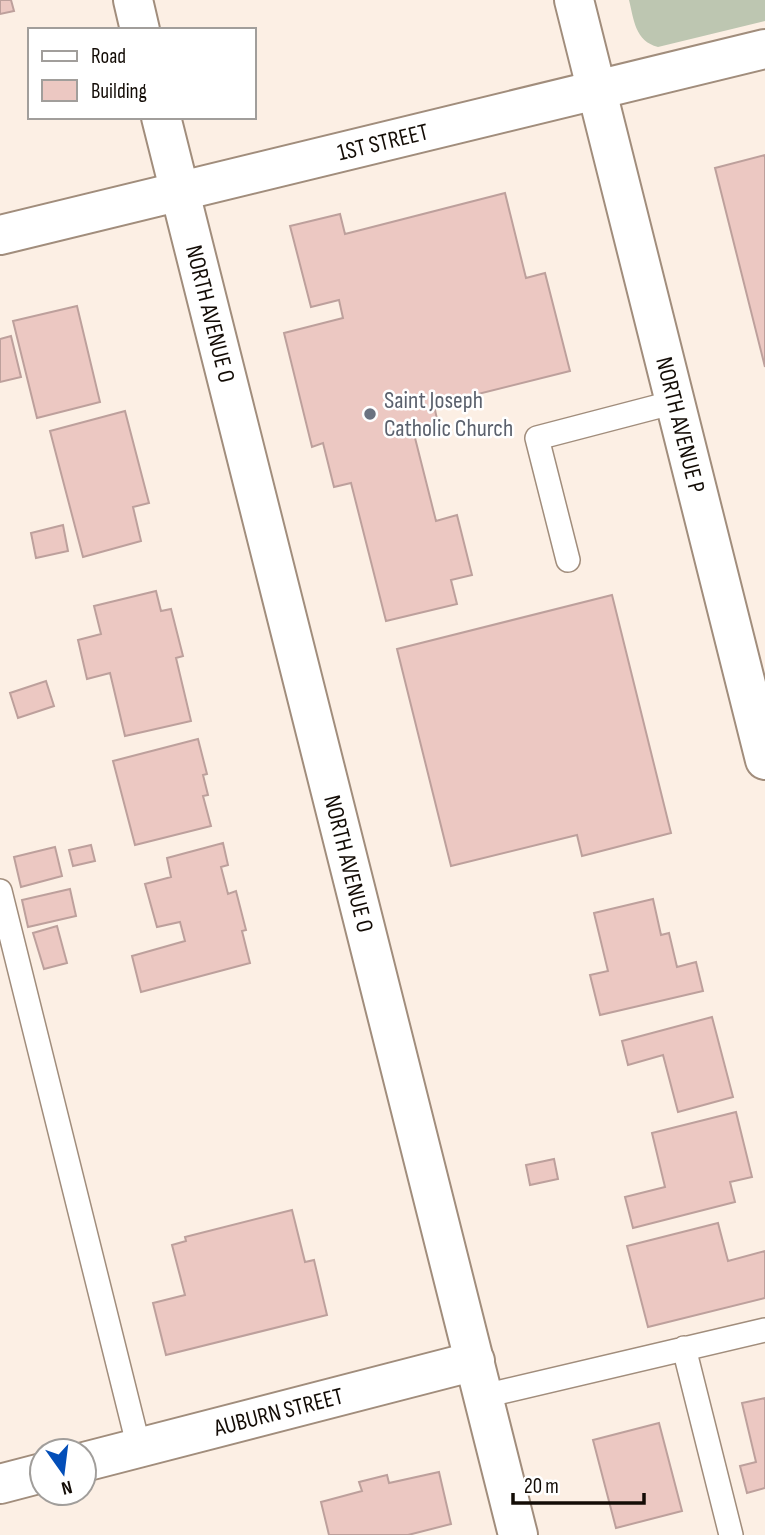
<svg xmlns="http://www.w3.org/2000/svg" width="765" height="1535" viewBox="0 0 765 1535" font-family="'Sofia Sans Condensed',sans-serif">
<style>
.green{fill:#bdc6b1}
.building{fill:#ecc8c2;stroke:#bda09c;stroke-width:2}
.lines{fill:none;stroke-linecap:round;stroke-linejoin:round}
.lane-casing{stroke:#a18d7c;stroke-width:26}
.street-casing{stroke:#a18d7c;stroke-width:42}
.secondary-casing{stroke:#a18d7c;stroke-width:42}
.lane{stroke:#fff;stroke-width:23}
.street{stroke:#fff;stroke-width:38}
.secondary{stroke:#fff;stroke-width:38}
.worship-dot{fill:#6b7280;stroke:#fff;stroke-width:2.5}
.labels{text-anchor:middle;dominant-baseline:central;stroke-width:5;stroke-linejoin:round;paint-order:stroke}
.street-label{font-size:24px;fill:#130c06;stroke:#fff}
.worship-label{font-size:24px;fill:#5b616d;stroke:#fff;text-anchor:start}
</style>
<rect width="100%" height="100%" fill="#fcefe4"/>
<path class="green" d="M629 0H765V21L658 47C635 41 634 20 629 0Z"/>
<path class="building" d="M0 0H11L14 11 0 14Z
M765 155V367L715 168Z
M505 193 526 278 545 273 570 371 434 405 438 424 413 430 436 521 457 515 472 575 451 580 457 604 386 621 351 483 334 487 323 443 312 447 284 333 343 318 339 300 311 307 290 226 340 214 345 234Z
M77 306 100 402 37 418 13 321Z
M11 336 21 377 0 382V339Z
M125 411 149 503 133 507 141 541 83 557 50 431Z
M63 525 68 551 36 558 31 533Z
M156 591 161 611 171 609 183 656 176 658 191 721 125 736 110 673 87 679 78 640 101 634 94 606Z
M612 595 671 833 582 856 577 835 451 866 397 649Z
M46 681 54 706 18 718 10 693Z
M198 739 207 774 203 775 208 795 203 796 211 826 135 845 113 761Z
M223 843 228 865 221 867 228 894 236 891 246 930 242 931 250 963 141 992 132 956 185 941 180 922 157 927 145 884 171 877 167 858Z
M91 845 95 861 73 866 69 850Z
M55 847 62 876 21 887 14 857Z
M70 889 76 916 28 927 22 900Z
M653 899 661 935 669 933 677 967 696 962 703 991 600 1015 590 975 608 971 594 913Z
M57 926 67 963 44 969 33 933Z
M712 1017 733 1097 678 1112 663 1055 628 1065 622 1041Z
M736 1112 752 1177 730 1182 735 1202 633 1228 625 1197 665 1187 652 1133Z
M554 1159 558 1179 530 1185 526 1165Z
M292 1210 305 1262 314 1260 327 1315 166 1355 153 1303 185 1295 172 1245 186 1241 185 1237Z
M718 1223 728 1261 765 1251V1298L648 1327 627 1246Z
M765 1398V1488L747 1493 740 1466 756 1462 742 1403Z
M659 1423 682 1511 616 1528 593 1440Z
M439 1472 451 1524 408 1535H329L321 1502 362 1491 359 1482 387 1475 389 1483Z"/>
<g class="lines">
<g class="lane-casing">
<path id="lane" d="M568 560 537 438 675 402
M0 891 139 1448
M684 1348 731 1535
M484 1396 765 1330"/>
</g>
<g class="street-casing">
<g id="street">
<path d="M133 0 140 30"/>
<path id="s1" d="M161 117 518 1535"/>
<path id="s2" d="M0 235 765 49"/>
<path id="s3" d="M84 1462 475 1361"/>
<path d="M0 1484 42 1473"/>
</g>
</g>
<g class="secondary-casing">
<g id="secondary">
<path id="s4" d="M574 0 765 760"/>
</g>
</g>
<use href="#lane" class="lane"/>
<use href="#street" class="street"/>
<use href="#secondary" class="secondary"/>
</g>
<circle class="worship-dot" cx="370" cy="414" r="7"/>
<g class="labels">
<g class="street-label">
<text stroke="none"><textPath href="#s2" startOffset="394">1ST STREET</textPath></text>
<text stroke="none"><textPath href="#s1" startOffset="203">NORTH AVENUE O</textPath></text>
<text stroke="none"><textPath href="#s4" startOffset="438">NORTH AVENUE P</textPath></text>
<text stroke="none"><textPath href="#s1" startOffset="770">NORTH AVENUE O</textPath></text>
<text stroke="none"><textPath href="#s3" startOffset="201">AUBURN STREET</textPath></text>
</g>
<g class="worship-label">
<text x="384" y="400">Saint Joseph<tspan x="384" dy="28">Catholic Church</tspan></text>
</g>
</g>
<rect x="28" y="28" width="228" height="91" fill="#ffffff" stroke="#a19e9b" stroke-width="2"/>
<rect x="42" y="51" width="35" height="10" fill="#ffffff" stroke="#a19e9b" stroke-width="2"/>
<text x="91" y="63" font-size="21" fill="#130c06">Road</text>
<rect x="42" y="80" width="35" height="21" fill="#ecc8c2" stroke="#a19e9b" stroke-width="2"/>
<text x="91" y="98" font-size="21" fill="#130c06">Building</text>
<g transform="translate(63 1472) rotate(166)"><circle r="33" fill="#ffffff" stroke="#a19e9b" stroke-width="2"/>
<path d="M0-5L12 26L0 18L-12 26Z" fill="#034eb8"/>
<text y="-10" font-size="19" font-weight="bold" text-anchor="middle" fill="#130c06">N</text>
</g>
<path d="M513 1493v10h131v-10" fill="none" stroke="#130c06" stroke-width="3.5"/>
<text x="524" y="1493" font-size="21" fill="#130c06" stroke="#ffffff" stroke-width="5" paint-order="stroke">20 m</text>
</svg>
